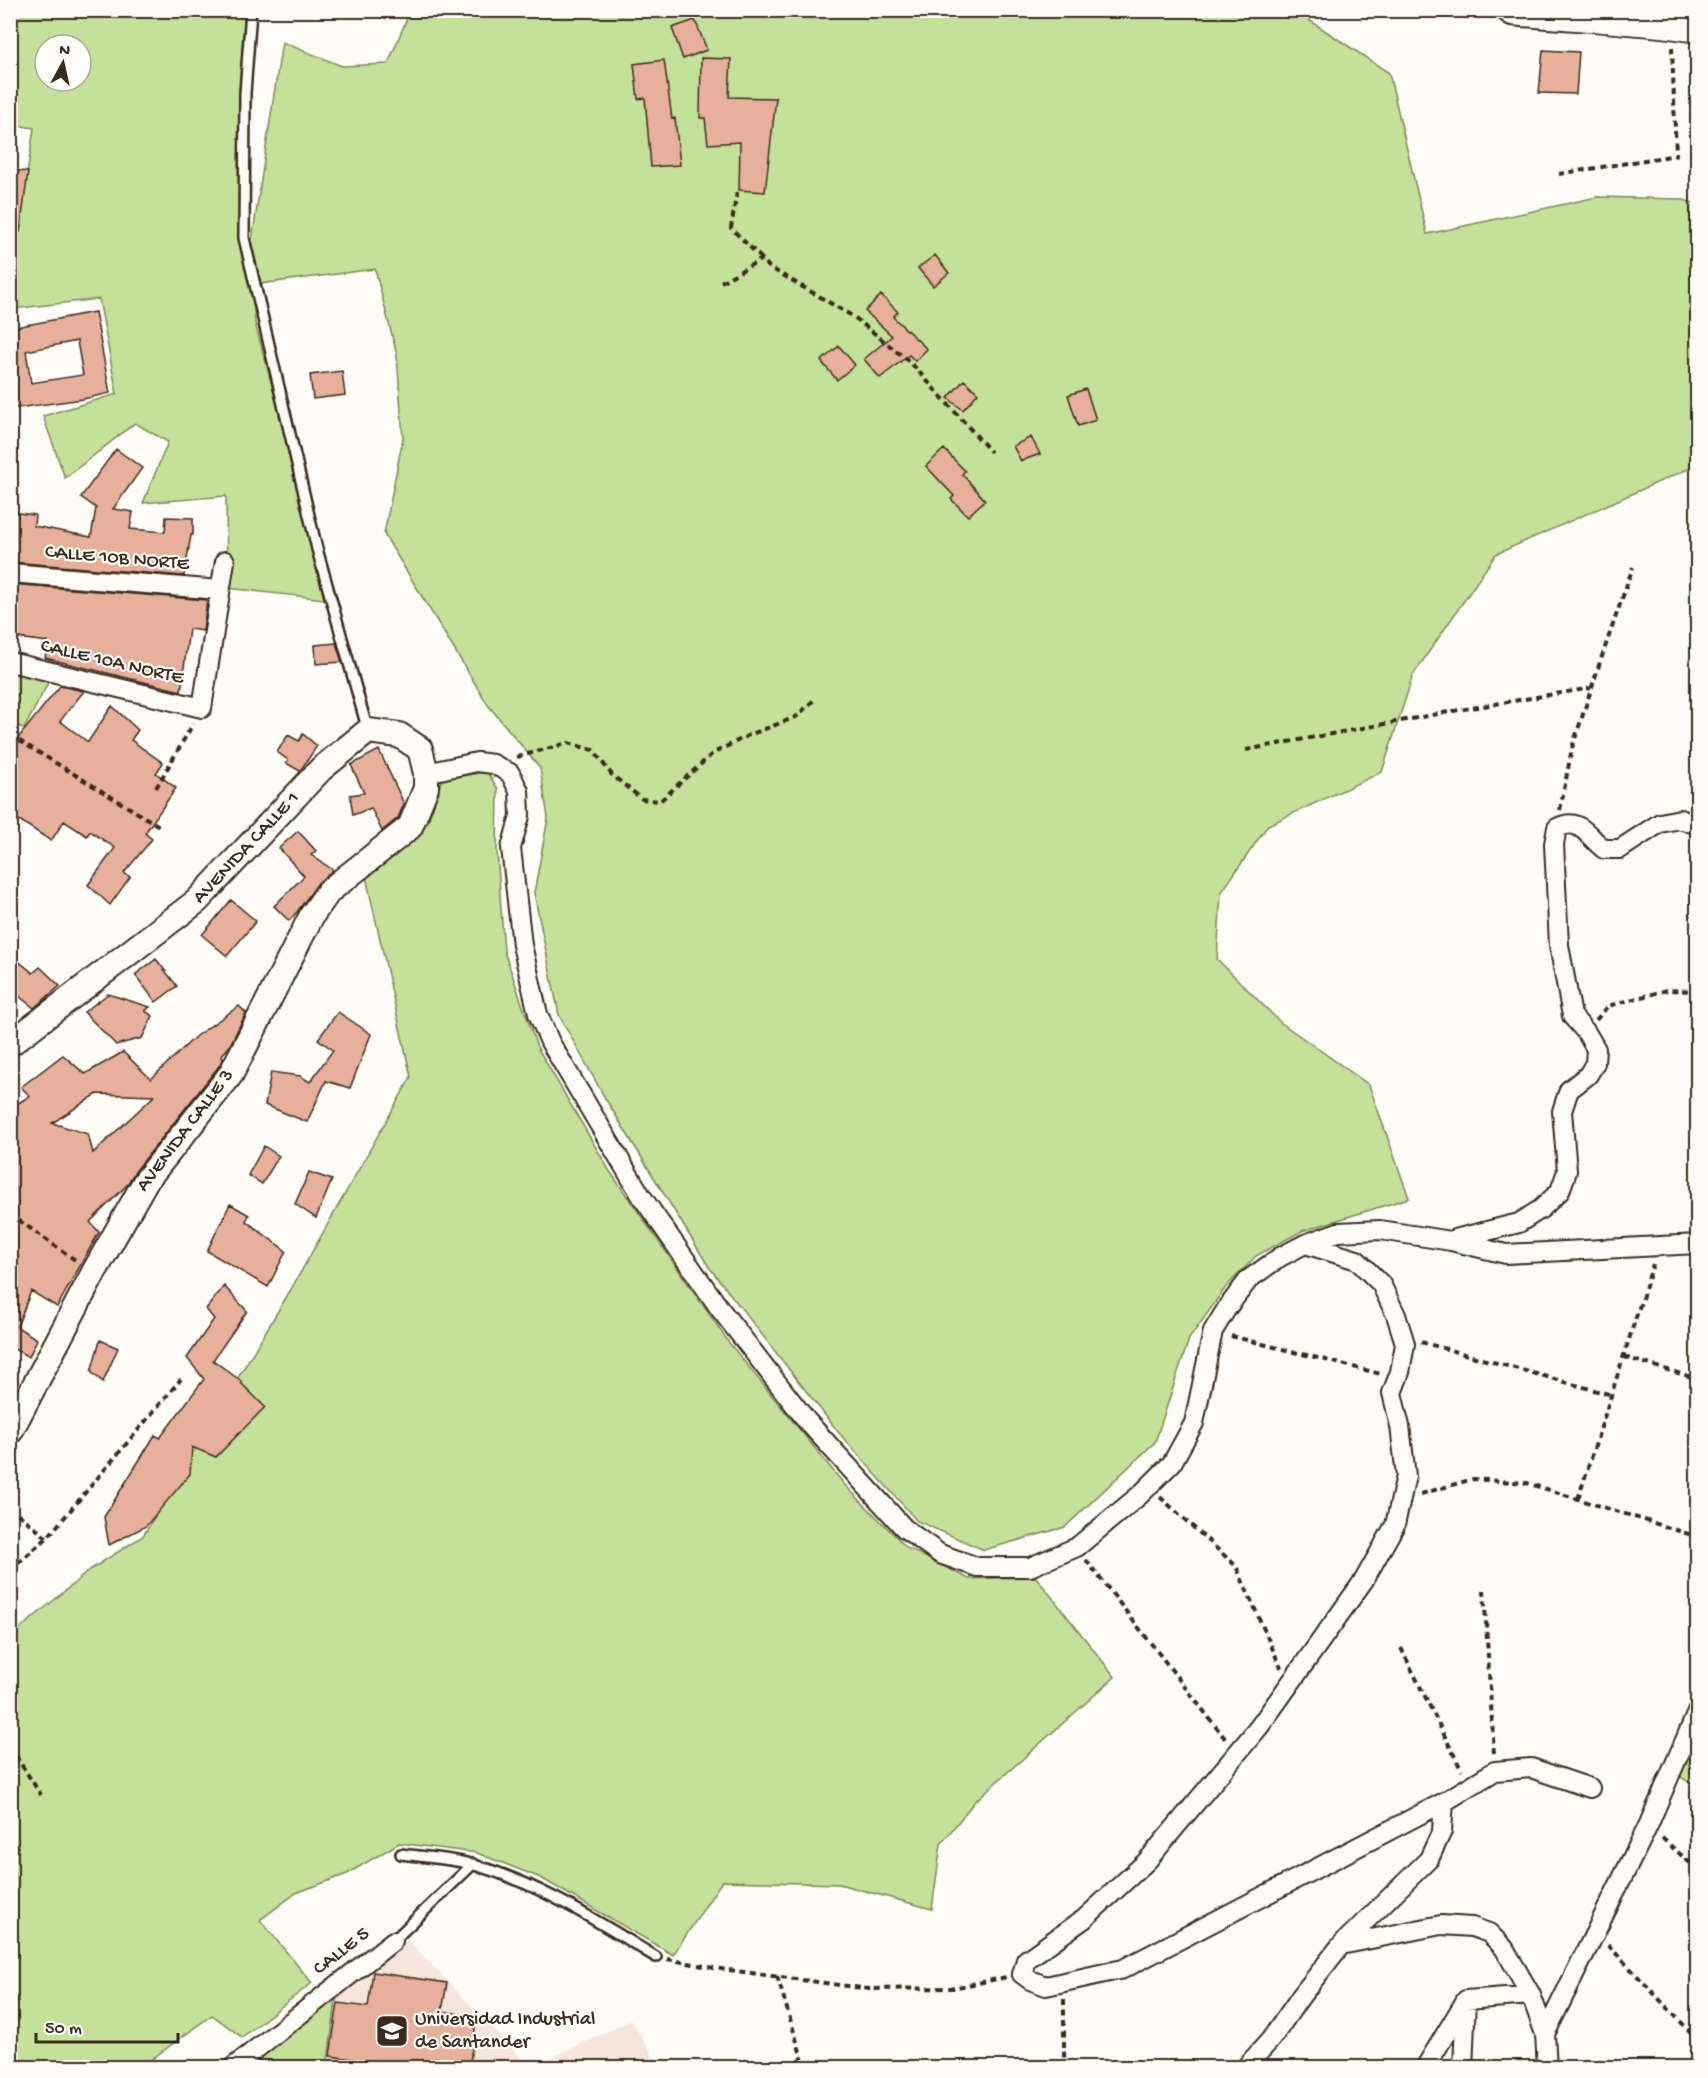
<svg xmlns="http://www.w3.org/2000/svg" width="1708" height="2078" viewBox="0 0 1708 2078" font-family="'Gochi Hand',sans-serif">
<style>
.built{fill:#f6e5db}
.green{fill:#c3e199;stroke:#7f865c;stroke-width:1.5;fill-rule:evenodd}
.building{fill:#e6b09b;stroke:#3b2a1e;stroke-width:1.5;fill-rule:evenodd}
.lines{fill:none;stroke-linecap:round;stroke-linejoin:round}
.lane-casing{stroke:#3b2a1e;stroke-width:14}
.street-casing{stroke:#3b2a1e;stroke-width:22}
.secondary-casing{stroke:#3b2a1e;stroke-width:28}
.path{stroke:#3b2a1e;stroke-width:4;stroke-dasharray:6 4.5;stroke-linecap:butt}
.lane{stroke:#fdfcf7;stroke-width:9}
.street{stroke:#fdfcf7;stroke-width:18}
.secondary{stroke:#fdfcf7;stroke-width:24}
.labels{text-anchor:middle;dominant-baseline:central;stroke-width:4.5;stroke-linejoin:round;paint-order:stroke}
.street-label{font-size:20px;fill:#3b2a1e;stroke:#fdfcf7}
.poi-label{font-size:20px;fill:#3b2a1e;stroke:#fdfcf7;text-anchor:start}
</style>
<rect width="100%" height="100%" fill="#fdfcf7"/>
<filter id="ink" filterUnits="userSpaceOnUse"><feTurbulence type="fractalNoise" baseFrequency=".0167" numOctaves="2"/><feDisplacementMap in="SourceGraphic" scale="12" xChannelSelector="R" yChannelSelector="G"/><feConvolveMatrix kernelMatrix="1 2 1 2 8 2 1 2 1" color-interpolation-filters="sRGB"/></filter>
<g filter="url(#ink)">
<path class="built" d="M408 1940 530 2067 240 2068Z
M631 2020 660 2067H533Z"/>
<path class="green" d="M1294 10 1389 73 1427 234 1597 197 1680 199 1697 204V465L1496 554 1413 675 1382 772 1268 825 1221 893 1217 959 1280 1022 1369 1085 1409 1198 1302 1231 1256 1256 1226 1287 1189 1339 1155 1442 1065 1527 984 1550 917 1521 839 1433 709 1267 605 1098 559 1015 534 893 548 818 540 768 488 705 384 534 403 438 397 355 375 269 252 285 255 323 291 455 324 599 227 588 226 496 143 503 168 442 135 423 65 478 43 416 117 394 99 299 11 309V282L34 128 11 124V11H249L246 220 250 253 282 42 342 66 388 64 410 11ZM45 45H81V81H45Z
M13 664 52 675 24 729 11 722 10 675Z
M487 772 498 789 497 851 504 951 537 1047 609 1170 730 1344 844 1484 907 1548 969 1579 1036 1577 1115 1677 974 1802 941 1844 932 1909 839 1884 722 1881 673 1955 541 1878 477 1853 399 1843 347 1874 296 1893 260 1920 312 1983 242 2037 212 2015 141 2067 11 2068 10 1803 12 1801 10 1798V1637L91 1569 143 1536 290 1291 411 1077 366 877 428 822 442 779Z
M1697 1731V1788L1677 1774Z
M337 1994 327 2067H240Z"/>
<path class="building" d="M695 20 707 50 683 59 672 28Z
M1543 50 1579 52 1576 94 1539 93Z
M701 58 731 59 729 97 776 98 765 192 739 190 740 142 708 144 705 118H700Z
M664 60 672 119 675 118 680 165 651 167 645 98 638 99 634 64Z
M10 170 28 172 20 232H10Z
M935 255 949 273 933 286 918 268Z
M881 295 898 312 893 317 927 349 915 361 909 355 880 378 864 359 892 336 865 311Z
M95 312 110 393 83 399 10 409V328ZM77 341 83 375 31 383 26 351Z
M839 346 855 365 837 380 821 361Z
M342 371 345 395 313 399 310 375Z
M964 380 978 393 963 410 948 398Z
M1086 389 1096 420 1078 426 1068 395Z
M1031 437 1040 454 1021 461 1013 446Z
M116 449 142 468 113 509 133 512 130 529 165 532 166 517 193 518V535H191L184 576 10 562V512L35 515 34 526 91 537 96 508 81 497Z
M944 449 965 471 962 474 985 500 968 516 951 499 954 496 926 466Z
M10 584 207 600 203 631 189 629 181 691 45 658 48 642 10 637Z
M336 643 342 662 316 664 315 645Z
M60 686 84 691 60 721 88 742 112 706 138 730 131 740 163 763 156 773 176 788 145 833 152 839 124 873 130 877 110 905 88 885 115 848 90 831 87 836 64 821 51 841 10 814V748Z
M303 734 317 746 300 771 286 763 288 760 277 752 288 735 299 741Z
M379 750 404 804 398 818 382 831 371 808 353 815 350 795 364 793 351 765Z
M298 831 316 851 311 855 333 870 318 883 297 912 289 921 274 906 304 876 279 848Z
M231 900 256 921 227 956 202 935Z
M10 954 33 973 40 967 60 986 34 1008 10 989Z
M156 959 177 986 156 1002 135 975Z
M108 994 150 1007 145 1011 153 1016 142 1038 116 1045 84 1012Z
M239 1006 246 1013 229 1047 221 1056 223 1058 219 1066 134 1173 127 1185 90 1222 99 1232 57 1307 31 1291 17 1327 37 1339 29 1357 10 1347V1108L30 1096 21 1087 63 1055 85 1074 123 1052 151 1079 196 1036ZM97 1094 154 1096 93 1153 88 1134 52 1123Z
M338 1012 371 1034 350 1088 326 1081 307 1122 265 1105 271 1072 300 1076 310 1082 333 1050 318 1039Z
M264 1146 279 1156 262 1184 248 1175Z
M309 1172 332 1180 316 1218 295 1204Z
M230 1204 249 1215 246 1221 286 1251 268 1287 207 1251Z
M224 1286 247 1311 213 1360 241 1381V1383L265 1407 216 1457 192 1447 190 1474 146 1526 109 1545 104 1517 155 1435 160 1438 204 1379 187 1358 214 1319 206 1309Z
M100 1340 118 1348 103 1382 91 1372Z
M373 1972 447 1983 442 2011 477 2017 469 2067H411L330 2056 338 2003 368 2007Z"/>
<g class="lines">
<g class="lane-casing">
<path id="lane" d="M251 10 245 93 244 238 317 549 368 731
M401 1854C424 1857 451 1858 474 1865 539 1883 598 1922 656 1957
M393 1941 473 1864"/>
</g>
<g class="street-casing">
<path id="street" d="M10 573 220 590
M10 662 202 708 225 561
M426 773 477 762 493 764 510 773 519 791 520 816 511 848 522 945 538 1014 550 1042 642 1197 720 1309 807 1421 904 1528 940 1554 977 1567H1030L1077 1547 1141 1494 1172 1463 1194 1423 1213 1331 1227 1308 1249 1279 1280 1257 1305 1244 1338 1232 1380 1230 1451 1241 1506 1254 1698 1244
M1455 1239 1519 1223 1541 1209 1560 1191 1567 1171 1562 1111 1569 1090 1588 1075 1595 1063 1596 1049 1586 1032 1572 1016 1559 945 1554 844 1557 828C1580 816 1587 836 1604 849H1620L1660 823 1680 819 1698 825
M1305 1244 1357 1260 1381 1284 1396 1315 1403 1337 1405 1344 1400 1372 1392 1393 1400 1426 1406 1476 1395 1525 1364 1580 1259 1727 1147 1861 1084 1919 1026 1960 1022 1974 1030 1980 1046 1986 1123 1969 1444 1802 1495 1771 1531 1768 1590 1788
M1341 1945 1441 1925 1472 1927 1489 1933 1504 1948 1531 1995 1545 2034 1547 2068
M1545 2034 1648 1826 1698 1710
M232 2068 393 1941
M1245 2068 1272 2038 1301 1996 1341 1945 1429 1859 1442 1831 1444 1802
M1425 2068 1466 2000 1531 1995
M1463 2068 1466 2000"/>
</g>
<g class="secondary-casing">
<g id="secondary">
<path d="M1508 10 1512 13C1574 19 1636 20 1698 30"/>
<path id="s1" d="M10 1044 197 901 321 769 368 731 399 735 420 749 426 773V788L410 827 329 891 312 915 231 1074 145 1182 94 1272 10 1432"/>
</g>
</g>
<path class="path" d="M1559 174 1676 155 1672 47
M737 192 731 228 762 259
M721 282 762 259 769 267 854 317 911 363 991 452
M10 735 159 826
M1246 750 1459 710 1591 688
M517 757 568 743 593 750 612 775 642 799 660 801 712 754 749 735 796 717 815 699
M156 788 193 724
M1560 810 1572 748 1601 659 1633 567
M1596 1020 1608 1006 1667 990 1698 991
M10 1214 78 1262
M1231 1336 1381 1374
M1421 1342 1612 1395
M1624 1357 1698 1379
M1421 1494 1473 1479 1527 1483 1698 1537
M1160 1497 1236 1566 1281 1668
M1578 1499 1653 1264
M10 1507 47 1538
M1086 1560 1227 1741
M10 1570 47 1538 181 1379
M1484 1590 1494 1754
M1401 1648 1462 1771
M10 1747 41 1795
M1662 1838 1698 1870
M1608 1945 1698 2040
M667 1959 714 1968 869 1989 953 1988 1007 1977
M777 1976 805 2068
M1064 1999V2055L1066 2068"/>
<use href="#lane" class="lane"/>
<use href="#street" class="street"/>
<use href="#secondary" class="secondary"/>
</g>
</g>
<defs>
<g id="university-square" transform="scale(1.725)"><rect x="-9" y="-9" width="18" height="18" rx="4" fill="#3b2a1e" stroke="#fdfcf7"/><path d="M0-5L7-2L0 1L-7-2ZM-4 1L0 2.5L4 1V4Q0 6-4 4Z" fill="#fff"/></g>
</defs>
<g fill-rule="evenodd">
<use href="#university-square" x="392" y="2031"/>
</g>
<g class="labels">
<g class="street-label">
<text transform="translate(117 559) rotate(5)">CALLE 10B NORTE</text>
<text transform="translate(112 663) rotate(13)">CALLE 10A NORTE</text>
<text stroke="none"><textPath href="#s1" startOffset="308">AVENIDA CALLE 1</textPath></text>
<text transform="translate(186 1131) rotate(-53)">AVENIDA CALLE 3</text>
<text transform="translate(342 1952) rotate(-38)">CALLE 5</text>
</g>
<g class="poi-label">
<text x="415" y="2020">Universidad Industrial<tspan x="415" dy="23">de Santander</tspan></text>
</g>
</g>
<rect width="1708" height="2078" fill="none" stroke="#fdfcf7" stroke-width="36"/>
<rect x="18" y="18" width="1672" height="2042" fill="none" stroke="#3b2a1e" stroke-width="2" filter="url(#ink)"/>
<g transform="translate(63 63) rotate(8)"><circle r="28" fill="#fdfcf7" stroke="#afa8a0" stroke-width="1.5"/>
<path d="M0-4.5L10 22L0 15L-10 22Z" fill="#3b2a1e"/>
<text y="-9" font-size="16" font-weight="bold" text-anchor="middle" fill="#3b2a1e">N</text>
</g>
<path d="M36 2033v9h142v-9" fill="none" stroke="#3b2a1e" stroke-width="3"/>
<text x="45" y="2033" font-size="18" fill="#3b2a1e" stroke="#fdfcf7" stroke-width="4.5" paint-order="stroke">50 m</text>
</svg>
